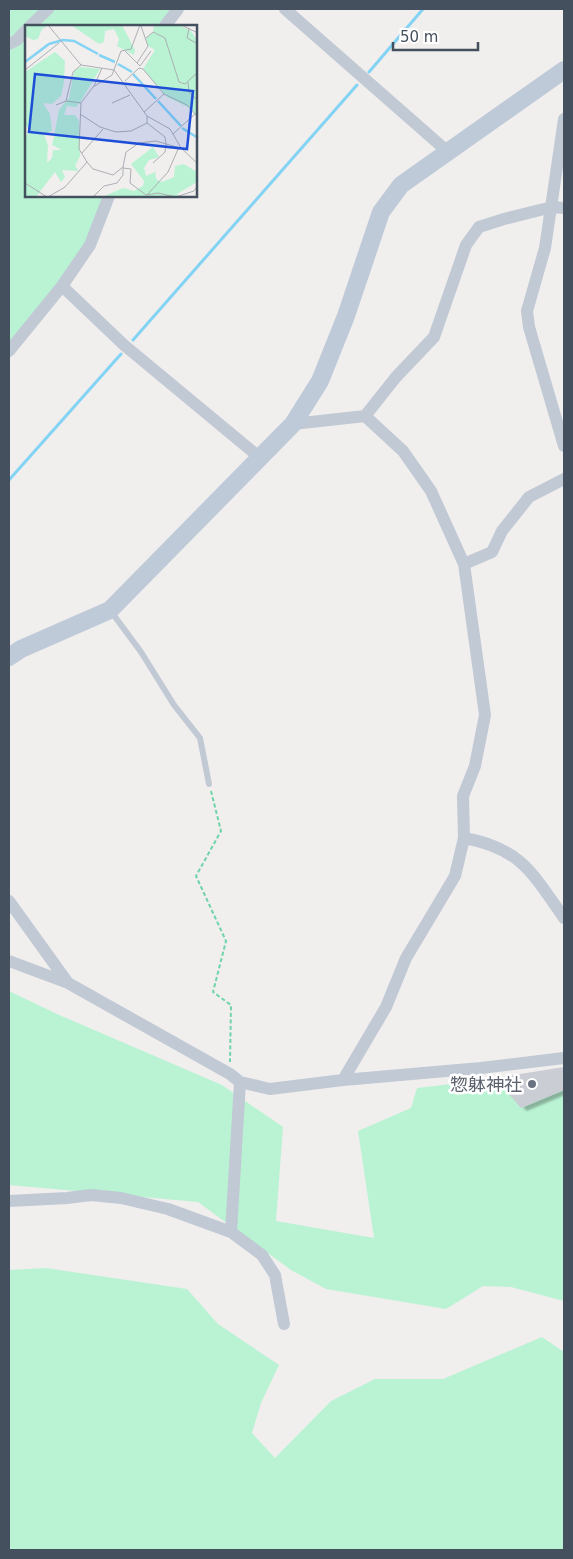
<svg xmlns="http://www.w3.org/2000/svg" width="573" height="1559" viewBox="0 0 573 1559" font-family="'DejaVu Sans','Noto Sans JP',sans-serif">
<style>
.green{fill:#b9f3d4}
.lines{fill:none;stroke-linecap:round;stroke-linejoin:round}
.stream{stroke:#82d3f4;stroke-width:3}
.building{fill:#cacdd4;filter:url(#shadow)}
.path{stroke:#6ed4a9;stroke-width:2;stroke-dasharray:4 2.5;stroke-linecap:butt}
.lane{stroke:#c1c9d5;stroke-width:6}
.street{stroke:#c1c9d5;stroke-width:12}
.secondary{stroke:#bfcad9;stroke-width:18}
.worship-dot{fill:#6b7280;stroke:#fff;stroke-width:2}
.labels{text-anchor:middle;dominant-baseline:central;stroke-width:5;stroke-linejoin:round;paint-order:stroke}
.worship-label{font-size:18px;fill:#5b616d;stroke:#fff;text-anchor:end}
.inset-river{fill:none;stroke:#82d3f4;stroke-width:2.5}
.inset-road{fill:none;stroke:#acafb4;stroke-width:1}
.view{fill:#1d4ed8;fill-opacity:0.15;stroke:#1d4ed8;stroke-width:2.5}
.inset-edge{fill:none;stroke:#45505e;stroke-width:2.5}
</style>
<defs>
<filter id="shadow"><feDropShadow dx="5.5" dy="3" stdDeviation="1" flood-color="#0004"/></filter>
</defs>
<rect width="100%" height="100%" fill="#f1eeee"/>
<path class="green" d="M9 9H178L165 26H26V196H109L90 245 9 351Z
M9 991 57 1014 222 1085 283 1127 276 1221 374 1238 358 1131 411 1108 417 1088 564 1071V1301L511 1287 483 1286 446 1309 326 1289 291 1270 198 1202 9 1185Z
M46 1268 187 1289 218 1324 279 1365 261 1403 252 1433 275 1458 331 1401 375 1379H443L542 1337 564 1352V1550H9V1270Z"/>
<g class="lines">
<path class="stream" d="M369 72 423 9
M133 340 357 85
M9 480 121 354"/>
</g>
<path class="building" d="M564 1067V1090L521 1108 495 1078Z"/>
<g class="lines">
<path class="path" d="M211 791 221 831 196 876 226 941 213 992 231 1005 230 1062"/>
<path class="lane" d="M110 610 141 652 174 705 200 738 209 784"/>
<path class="street" d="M285 9 448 152
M30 26 48 9
M165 26 178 9
M9 44 17 40 26 30
M564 119 545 248 527 311 529 327 564 446
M62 286 124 345 259 457
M9 351 62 286 90 245 109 196
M365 416 396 377 434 337 466 245 479 227 504 219 552 207 564 208
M293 424 365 416 403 451 431 491 464 564 485 715 475 766 463 796 464 838 455 876 406 958 386 1007 343 1080
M464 564 492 552 502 531 529 497 564 479
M464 838C521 848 533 874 564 918
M9 901 68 983 230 1074 240 1082 270 1089 343 1080 481 1068 564 1058
M9 961 68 983
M9 1201 67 1198 91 1195 121 1198 168 1209 231 1232 262 1255 275 1275 284 1324
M231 1232 240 1082"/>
<path class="secondary" d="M9 657 21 649 110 610 293 424 320 381 346 316 381 212 401 185 564 70"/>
</g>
<circle class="worship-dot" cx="532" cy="1084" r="5"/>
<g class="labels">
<g class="worship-label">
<text x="522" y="1084">惣躰神社</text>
</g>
</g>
<g transform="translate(25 25)">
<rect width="172" height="172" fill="#f1eeee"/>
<path d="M0 0H21V2L17 4 13 14 8 15 0 11ZM46 0H97L110 25 109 30 92 21 94 14 89 4 80 6 79 17 74 19ZM129 0H153L166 6 172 15V92L165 83 142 72 118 44 130 25 123 21 121 13 128 7ZM30 27 40 36 39 57 36 71 27 79 18 78 25 89 27 106 19 109 23 120 22 138 27 133 28 125H37L27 120 28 116 34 85 44 73 49 46 56 42 75 44 56 76 51 82 42 81 39 90H50L54 96 55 131 50 141 54 146 37 145 40 152 36 157 30 147 11 172H0V113L5 104 0 101V47ZM128 122 134 132 124 135 119 143 121 151 130 147V143L131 154 137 157 149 152 150 141 159 139 172 147V157L152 169 156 172H77L98 163 109 166 118 161 119 156 106 139Z" fill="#b9f3d4"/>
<path class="inset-river" d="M74 30 90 37M0 37 24 19 38 15 49 16 73 29M93 39 107 47M108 49 131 74M133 76 156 101M157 103 173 113"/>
<path class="inset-road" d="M23 0 56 40M156 0 173 8M164 3 162 13 173 19M121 13 128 7 140 13 154 57 160 59 173 47M100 26 115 41 126 26M112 38 123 21 116 1M0 45 34 18M100 56 114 43 118 44 139 69 162 80 173 92M163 57 164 67 173 76M69 61 77 43M41 76 56 78M87 78 105 70M31 80 41 76 48 47 56 40 89 45 122 91 145 104 156 123 173 139M119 87 139 69M55 89 75 102 91 107 106 106 122 98M122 91V98L140 112 141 119 140 127 128 138M148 109 170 89M57 128 78 104M62 137 68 144 88 150 98 142 101 127 114 118 131 116 155 123M98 143 106 144 105 158 121 170 133 168 151 172 169 166 173 160M0 158 22 172M122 170 143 147 154 122M23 172 40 162 62 137 54 124 56 78 68 62 87 50 96 26 106 24 115 0M68 172 79 161 92 158 98 150V142"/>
<path class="view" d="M10 49 168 66 162 124 4 107Z"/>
<rect width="172" height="172" class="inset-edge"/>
</g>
<rect width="573" height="1559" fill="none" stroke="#45505e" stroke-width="20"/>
<path d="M393 42v8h85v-8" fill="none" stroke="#45505e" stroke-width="2.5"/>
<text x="400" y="42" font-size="15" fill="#45505e" stroke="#ffffff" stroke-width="4" paint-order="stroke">50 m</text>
</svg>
